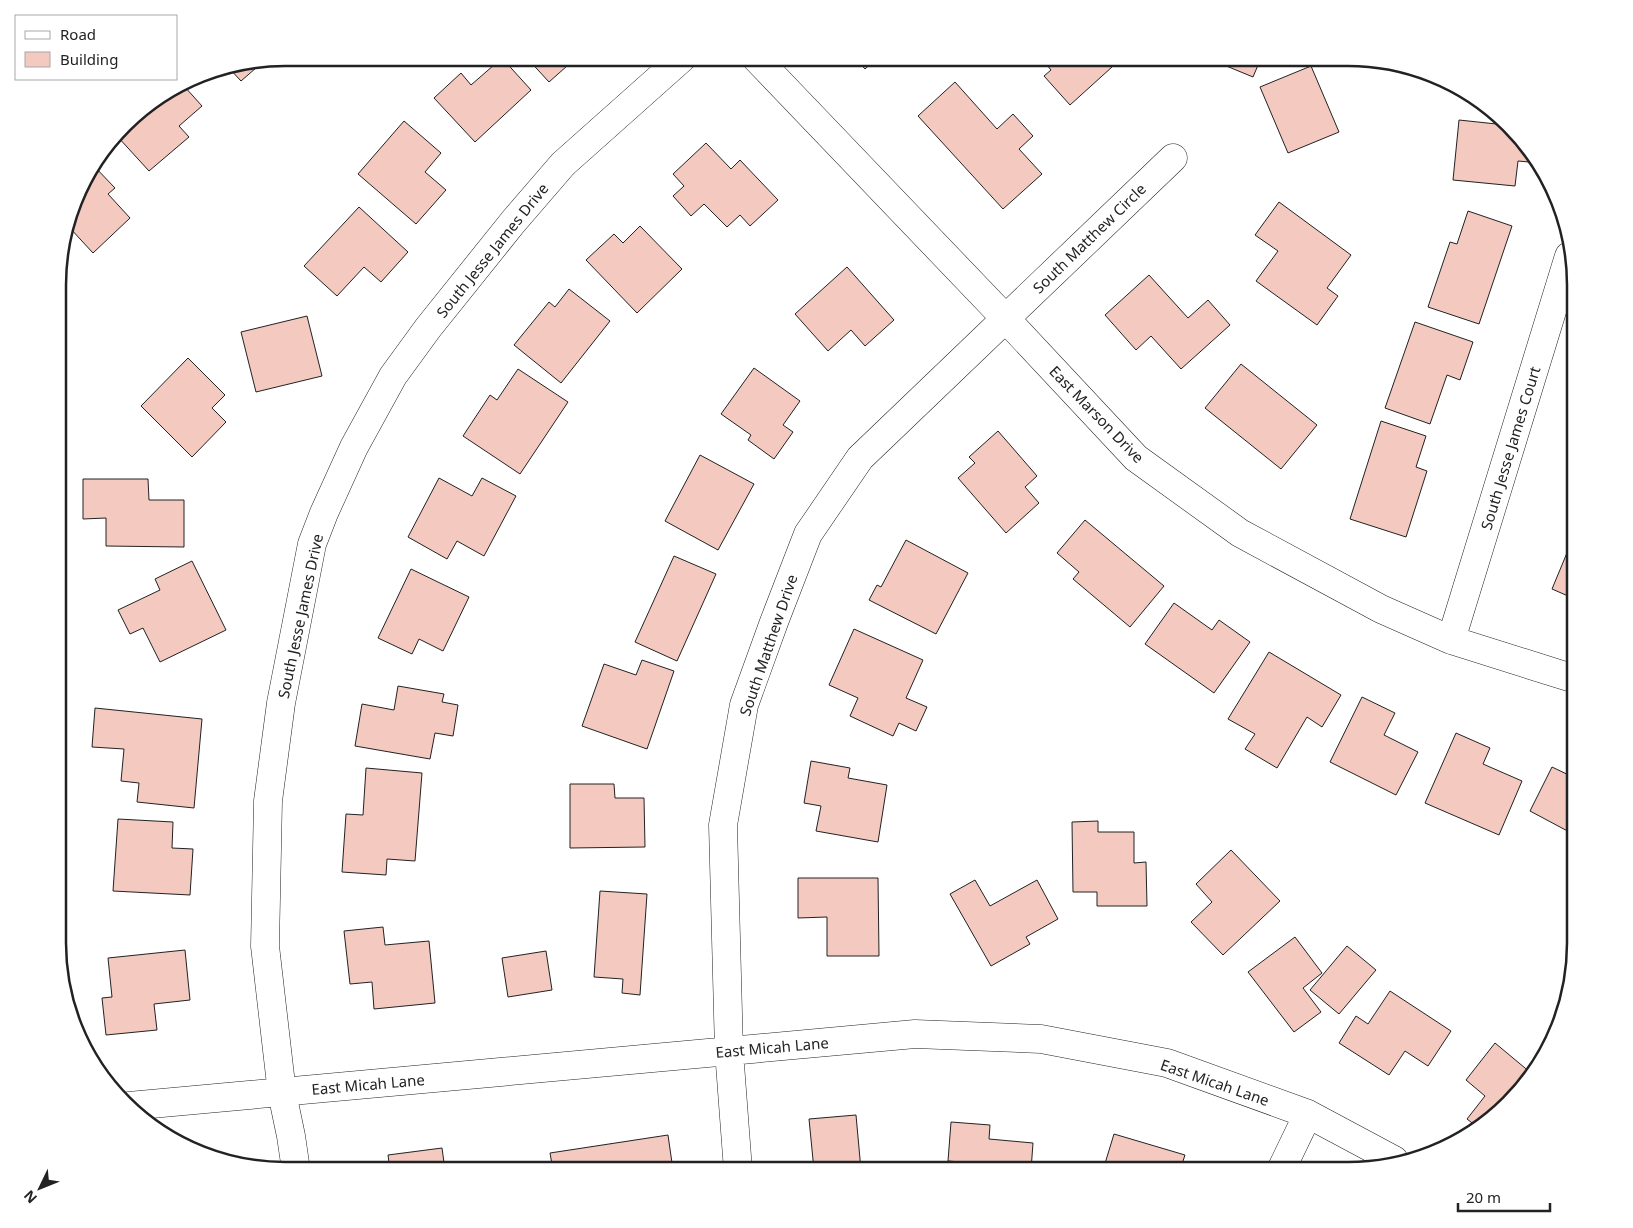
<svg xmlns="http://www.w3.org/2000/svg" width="1633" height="1228" viewBox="0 0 1633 1228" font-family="'Noto Sans',sans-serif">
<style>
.building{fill:#f3c9c0;stroke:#222}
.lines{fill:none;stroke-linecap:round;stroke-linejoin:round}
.minor-casing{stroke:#222;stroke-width:29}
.minor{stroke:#fff;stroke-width:28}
.labels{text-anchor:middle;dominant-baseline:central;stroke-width:4;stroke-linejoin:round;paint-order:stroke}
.street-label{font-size:15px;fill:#222;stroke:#fff}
.rim{fill:none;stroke:#222;stroke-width:2.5}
</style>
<rect width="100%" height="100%" fill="#fff"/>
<path class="building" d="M502 58 531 90 475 142 434 98 461 73 471 85Z
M527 58H576L549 82Z
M855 58H877L865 69Z
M1041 58H1111L1107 61 1112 67 1070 105 1044 76 1051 70Z
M1207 58H1261L1253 77Z
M264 61 241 81 228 67Z
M1311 66 1339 132 1288 153 1260 87Z
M955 82 997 129 1013 114 1033 136 1019 149 1042 174 1003 209 918 116Z
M184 86 202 106 179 126 189 137 149 171 117 136 154 103Z
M1459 120 1506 125 1529 155V162L1518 161 1515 186 1453 180Z
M404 121 441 153 425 172 446 190 416 224 358 174Z
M706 143 731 169 740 160 778 200 750 226 740 215 727 227 704 204 691 216 673 196 684 186 673 174Z
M93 165 115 188 108 194 130 218 93 253 69 227 88 172Z
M1279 202 1351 255 1327 288 1338 296 1317 325 1256 281 1278 251 1255 235Z
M359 207 408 252 381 282 364 267 337 296 304 266Z
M1468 211 1512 226 1479 324 1428 307 1450 242 1457 244Z
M640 226 682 269 637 313 586 260 614 234 623 243Z
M847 267 894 320 865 346 851 330 828 351 795 314Z
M1149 275 1188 318 1208 300 1230 325 1181 369 1151 336 1136 350 1105 315Z
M569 289 610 321 561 383 514 345 549 302 555 307Z
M307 316 322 376 256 392 241 332Z
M1415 322 1473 342 1460 380 1447 375 1430 424 1385 408Z
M188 358 225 395 212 408 226 422 192 457 141 406Z
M1241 364 1317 425 1281 469 1205 408Z
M754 368 800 401 783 425 793 432 774 459 748 440 751 435 721 414Z
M518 369 568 402 520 474 463 436 490 395 497 400Z
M1381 421 1426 436 1416 467 1427 471 1406 537 1350 519Z
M998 431 1037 476 1025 487 1039 503 1006 533 958 478 975 463 969 457Z
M700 455 754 484 718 550 665 521Z
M439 478 472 496 482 478 516 496 484 556 457 541 447 559 408 537Z
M83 479H148L149 500H184V547L106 546V518L83 519Z
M1085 520 1164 586 1130 627 1073 579 1079 572 1057 553Z
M906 540 968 573 936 634 869 600 877 585 881 587Z
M1569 548 1575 550V599L1552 589Z
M674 556 716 574 677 661 635 642Z
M192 561 226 630 160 662 143 628 130 634 118 610 160 590 155 579Z
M411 569 469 597 443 651 419 639 412 654 378 638Z
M1174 603 1212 630 1219 620 1250 642 1214 693 1145 644Z
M854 629 923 660 906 698 927 707 916 731 899 723 893 736 850 716 858 698 829 685Z
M1269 652 1341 695 1322 727 1307 717 1277 768 1245 749 1255 734 1228 719Z
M642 660 674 671 647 749 582 726 604 664 636 675Z
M398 686 444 694 442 702 458 705 453 736 435 733 430 759 355 746 362 704 394 710Z
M1362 697 1395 713 1384 735 1418 752 1396 795 1330 762Z
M95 708 202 719 194 808 137 802 139 783 121 781 124 749 92 747Z
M1456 733 1490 748 1483 764 1522 781 1499 835 1425 803Z
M811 761 850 768 848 778 887 785 878 842 816 831 821 806 804 803Z
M1552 767 1575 778V835L1530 811Z
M366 768 422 773 415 861 387 859 386 875 342 872 346 814 363 815Z
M570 784H614L615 798H644L645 847 570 848Z
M118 819 173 822 172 848 193 849 190 895 113 891Z
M1098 821V832H1134V863L1146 862 1147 906H1097V892H1073L1072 822Z
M1231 850 1280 901 1223 955 1191 922 1212 902 1196 884Z
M798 878H878L879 956H827V917L798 918Z
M975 880 990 906 1037 880 1058 919 1026 937 1030 944 991 966 950 894Z
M600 891 647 894 640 995 622 993 623 979 594 977Z
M383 927 385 945 429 941 435 1003 374 1009 372 982 350 984 344 931Z
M1295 937 1322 973 1303 988 1321 1012 1294 1032 1248 972Z
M1347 946 1376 970 1339 1014 1310 990Z
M185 950 190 1000 154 1004 157 1030 106 1035 102 998 112 997 108 958Z
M546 951 552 990 508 997 502 958Z
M1390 991 1451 1031 1428 1066 1405 1051 1389 1075 1339 1043 1356 1016 1368 1024Z
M1495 1043 1531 1073 1519 1093 1476 1126 1467 1119 1485 1096 1466 1080Z
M856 1115 861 1170H814L809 1119Z
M951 1122 990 1125 989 1139 1033 1143 1031 1170H960L961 1162 948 1161Z
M1114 1134 1185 1155 1180 1170H1103Z
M668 1135 673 1170H553L550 1153Z
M442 1148 445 1170H390L388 1155Z"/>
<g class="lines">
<g class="minor-casing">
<path id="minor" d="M756 58 1005 318 1136 458 1240 533 1381 609 1451 640 1575 679
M1451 640 1569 256
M129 1106 915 1034 1041 1039 1167 1063 1308 1114 1394 1160
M296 1170 291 1136 282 1093 265 946 268 801 281 703 312 544 324 513 354 447 393 376 428 328 513 222 563 164 682 58
M738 1170 729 1051 723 825 744 705 774 622 808 534 860 458 1173 158
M1281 1170 1308 1114"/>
</g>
<use href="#minor" class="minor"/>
</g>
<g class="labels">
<g class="street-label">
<text transform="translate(1089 238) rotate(-44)">South Matthew Circle</text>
<text transform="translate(492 250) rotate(-51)">South Jesse James Drive</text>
<text transform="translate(1097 414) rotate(46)">East Marson Drive</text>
<text transform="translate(1510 448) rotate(-73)">South Jesse James Court</text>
<text transform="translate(300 616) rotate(-78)">South Jesse James Drive</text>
<text transform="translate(768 645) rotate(-71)">South Matthew Drive</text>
<text transform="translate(772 1047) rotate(-5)">East Micah Lane</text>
<text transform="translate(1215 1082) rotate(19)">East Micah Lane</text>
<text transform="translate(368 1084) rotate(-5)">East Micah Lane</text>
</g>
</g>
<path d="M0 0H1633V1228H0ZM285 66H1348A219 219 0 0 1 1567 285V943A219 219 0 0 1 1348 1162H285A219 219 0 0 1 66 943V285A219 219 0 0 1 285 66Z" fill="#fff" fill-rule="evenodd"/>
<path class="rim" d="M285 66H1348A219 219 0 0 1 1567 285V943A219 219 0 0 1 1348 1162H285A219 219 0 0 1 66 943V285A219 219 0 0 1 285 66Z"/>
<rect x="15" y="15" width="162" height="65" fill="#ffffff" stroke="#a7a7a7"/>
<rect x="25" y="31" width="25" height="8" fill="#ffffff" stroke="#a7a7a7"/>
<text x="60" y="40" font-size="15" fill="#222222">Road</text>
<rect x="25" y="52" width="25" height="15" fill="#f3c9c0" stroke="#a7a7a7"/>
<text x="60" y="65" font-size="15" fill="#222222">Building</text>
<g transform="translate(40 1188) rotate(227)" stroke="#ffffff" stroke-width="4" paint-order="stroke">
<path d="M0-4L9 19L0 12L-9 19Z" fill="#222222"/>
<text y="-8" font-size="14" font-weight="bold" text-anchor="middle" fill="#222222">N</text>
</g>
<path d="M1458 1203v8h92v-8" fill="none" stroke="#222222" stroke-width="2.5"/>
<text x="1466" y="1203" font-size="15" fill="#222222" stroke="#ffffff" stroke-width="4" paint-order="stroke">20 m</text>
</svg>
